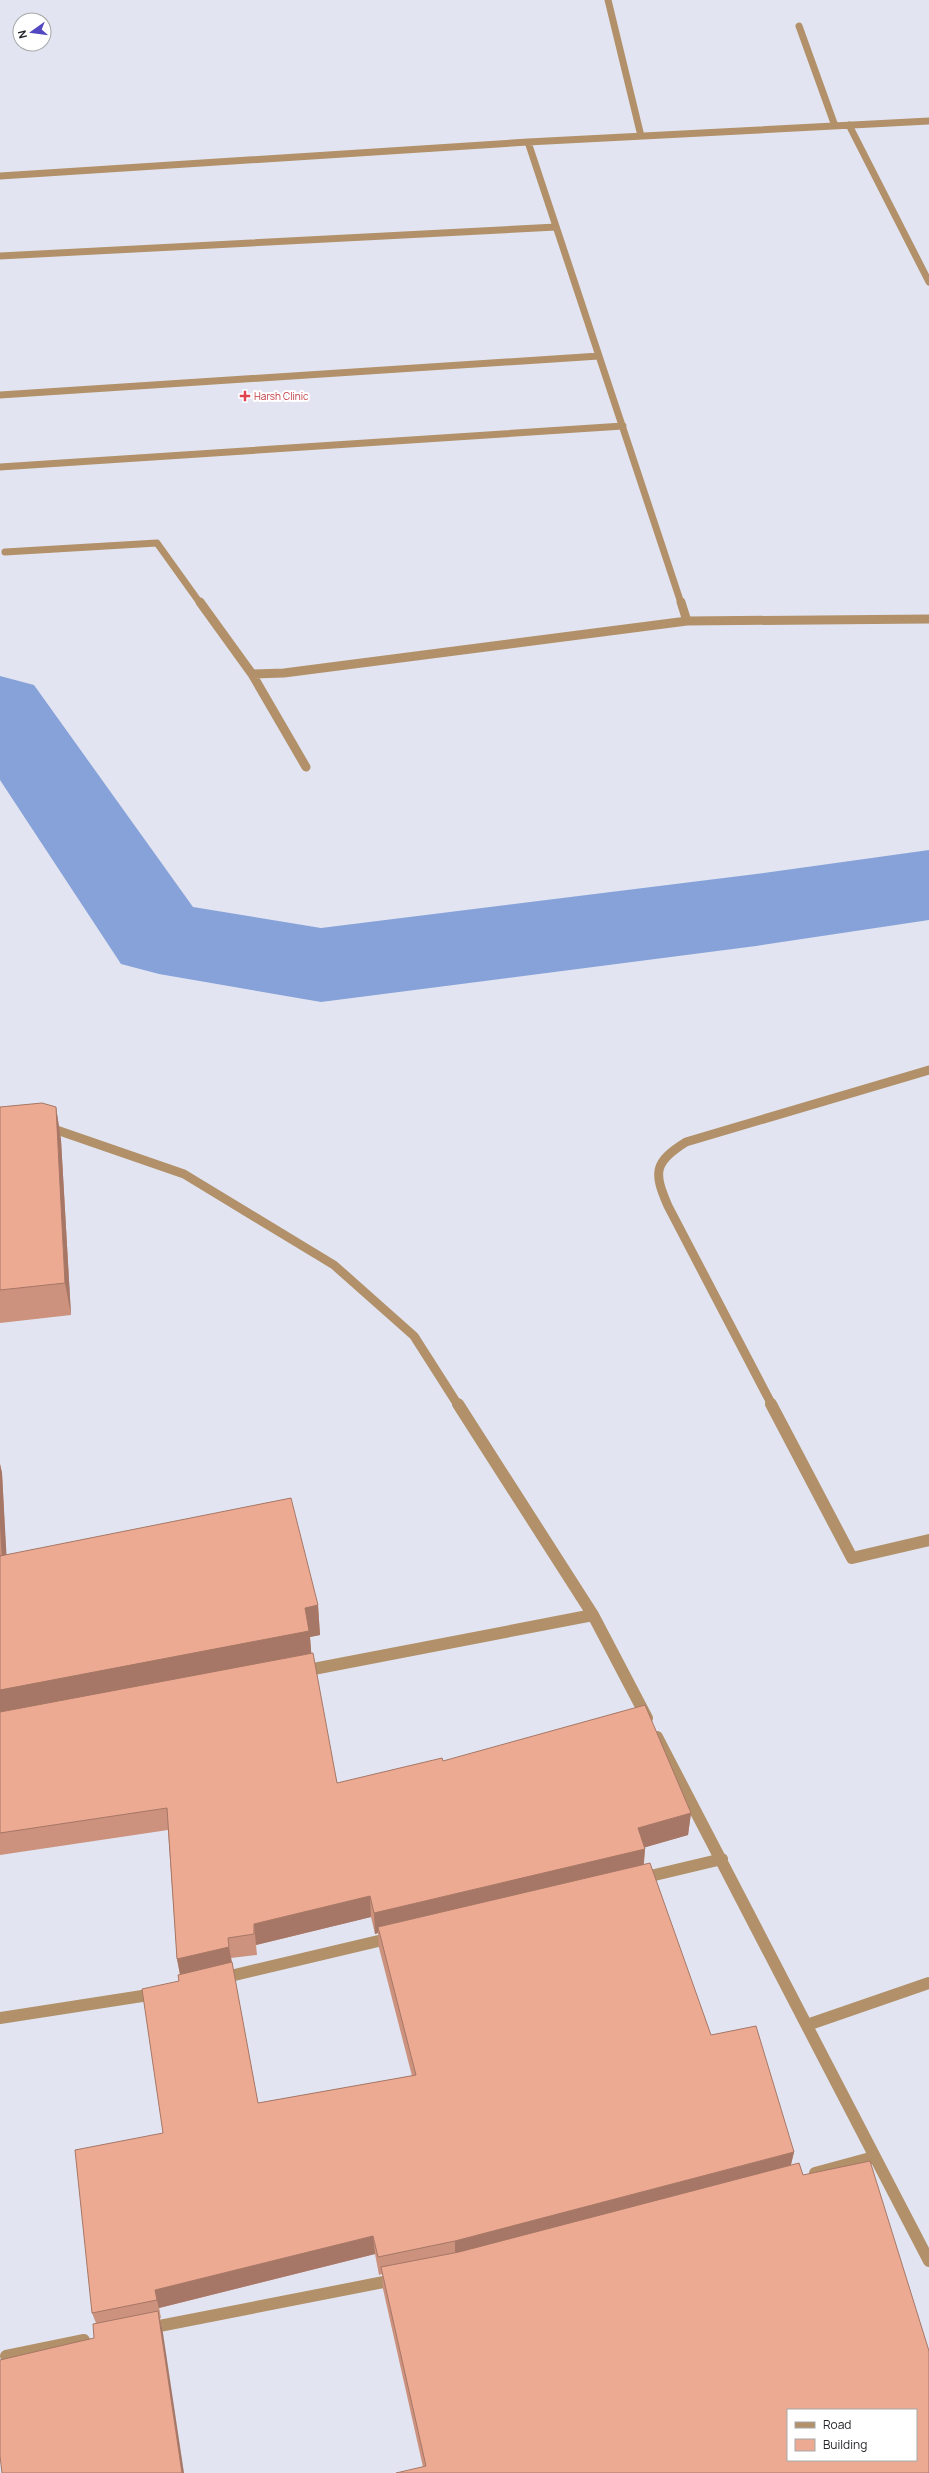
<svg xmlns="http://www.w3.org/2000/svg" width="929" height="2473" viewBox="0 0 929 2473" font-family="Manrope,sans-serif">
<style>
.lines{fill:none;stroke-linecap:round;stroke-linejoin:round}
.river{fill:#87a2d9;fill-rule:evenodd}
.minor-far2{stroke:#b2916a;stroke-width:7}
.minor-far1{stroke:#b2916a;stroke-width:9}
.minor{stroke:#b2916a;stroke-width:12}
.wall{fill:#cc927e;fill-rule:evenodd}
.shaded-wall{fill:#a67766}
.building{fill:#edaa92;stroke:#a67766;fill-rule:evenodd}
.health-dot{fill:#e0444e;stroke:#fff;stroke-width:1.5}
.labels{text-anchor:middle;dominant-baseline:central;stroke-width:4;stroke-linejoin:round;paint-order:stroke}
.far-health-label{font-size:10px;fill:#be3a42;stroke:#fff;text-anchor:start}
</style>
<rect width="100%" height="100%" fill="#e2e5f1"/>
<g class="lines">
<path class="river" d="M0 676 34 685 193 907 321 928 756 874 929 850V920L756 946 321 1002 159 974 121 964 0 780Z"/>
<path class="minor-far2" d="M608 0 641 136
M799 26 835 126
M849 125 929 282
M528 142 681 603
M0 176 528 142 929 121
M0 256 556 227
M0 395 599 356
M0 467 623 426
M5 552 157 543 200 603"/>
<path class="minor-far1" d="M200 602 252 674 284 673 687 621 929 619
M681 602 687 621
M252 674 306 767
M48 1127 184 1174 334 1265 414 1336 458 1405
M772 1405 668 1206C653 1172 654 1162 686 1142L929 1070"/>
<path class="minor" d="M458 1404 593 1615 647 1718
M771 1404 852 1558 929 1540
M303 1671 593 1615
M657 1737 929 2261
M642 1878 722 1859
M222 1978 391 1938
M0 2018 155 1994
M807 2025 929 1983
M815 2173 874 2157
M149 2328 394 2280
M6 2356 84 2340"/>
</g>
<path class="wall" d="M0 1107H56L61 1140 71 1315 0 1323Z
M0 1464 2 1473 6 1554 318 1605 320 1635 310 1637 311 1653 337 1783 443 1761 691 1813 688 1835 645 1847V1849L644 1864 711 2035 794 2152 791 2165 803 2175 929 2351 423 2467 383 2289 382 2274 379 2275 375 2254 159 2308 161 2318H160L163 2333 94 2338 96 2323 92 2313 163 2133 180 1974 177 1959 168 1830 0 1855ZM371 1917 375 1934 378 1933 379 1948 412 2076 258 2103 231 1958 257 1955 256 1945Z"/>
<path class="shaded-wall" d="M56 1107 61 1140 71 1315 65 1283Z
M0 1464 2 1473 8 1582 2 1559 0 1513Z
M318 1605 320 1635 310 1637 312 1661 0 1720V1690L305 1608Z
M691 1813 688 1835 636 1850 638 1828Z
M645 1849 643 1870 378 1927V1933L375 1934 374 1913Z
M370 1896 371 1917 256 1945 257 1955 254 1924Z
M229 1947 233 1968 181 1980 177 1959Z
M794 2152 789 2172 455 2260V2241Z
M373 2236 375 2254 159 2308 161 2318 157 2300 155 2290Z
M158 2311 163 2333 184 2473H182Z"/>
<path class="building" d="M42 1103 56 1107 65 1283 0 1290V1107Z
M291 1498 318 1605 305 1608 309 1631 0 1690V1556Z
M0 1513 2 1555 0 1556Z
M313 1653 337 1783 442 1758 443 1761 645 1705 691 1813 638 1828 645 1849 374 1913 370 1896 254 1924V1934L228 1938 229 1947 177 1959 167 1808 0 1833V1712Z
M650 1863 711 2035 756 2026 794 2152 455 2241 378 2257 373 2236 155 2290 157 2300 92 2313 75 2150 163 2133 142 1989 179 1981 178 1975 232 1962 258 2103 416 2075 378 1927Z
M870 2161 929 2351V2473H396L426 2466 381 2267 459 2252 799 2163 803 2175ZM788 2410H916V2460H788Z
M158 2311 182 2473H2L0 2456V2360L94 2338 93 2324Z"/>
<path class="health-dot" d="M243 390h4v4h4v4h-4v4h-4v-4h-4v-4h4z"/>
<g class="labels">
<g class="far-health-label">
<text x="254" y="396">Harsh Clinic</text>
</g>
</g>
<rect x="787" y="2409" width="130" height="52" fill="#ffffff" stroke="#a7a8a9"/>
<rect x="795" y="2422" width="20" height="6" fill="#b2916a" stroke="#a7a8a9"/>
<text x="823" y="2429" font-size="12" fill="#242529">Road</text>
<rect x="795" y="2439" width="20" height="12" fill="#edaa92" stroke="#a7a8a9"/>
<text x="823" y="2449" font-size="12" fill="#242529">Building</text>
<g transform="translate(32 32) rotate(256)"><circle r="19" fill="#ffffff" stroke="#a7a8a9"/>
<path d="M0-3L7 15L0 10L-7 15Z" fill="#5248c0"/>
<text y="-6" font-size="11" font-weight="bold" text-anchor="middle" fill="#242529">N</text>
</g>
</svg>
